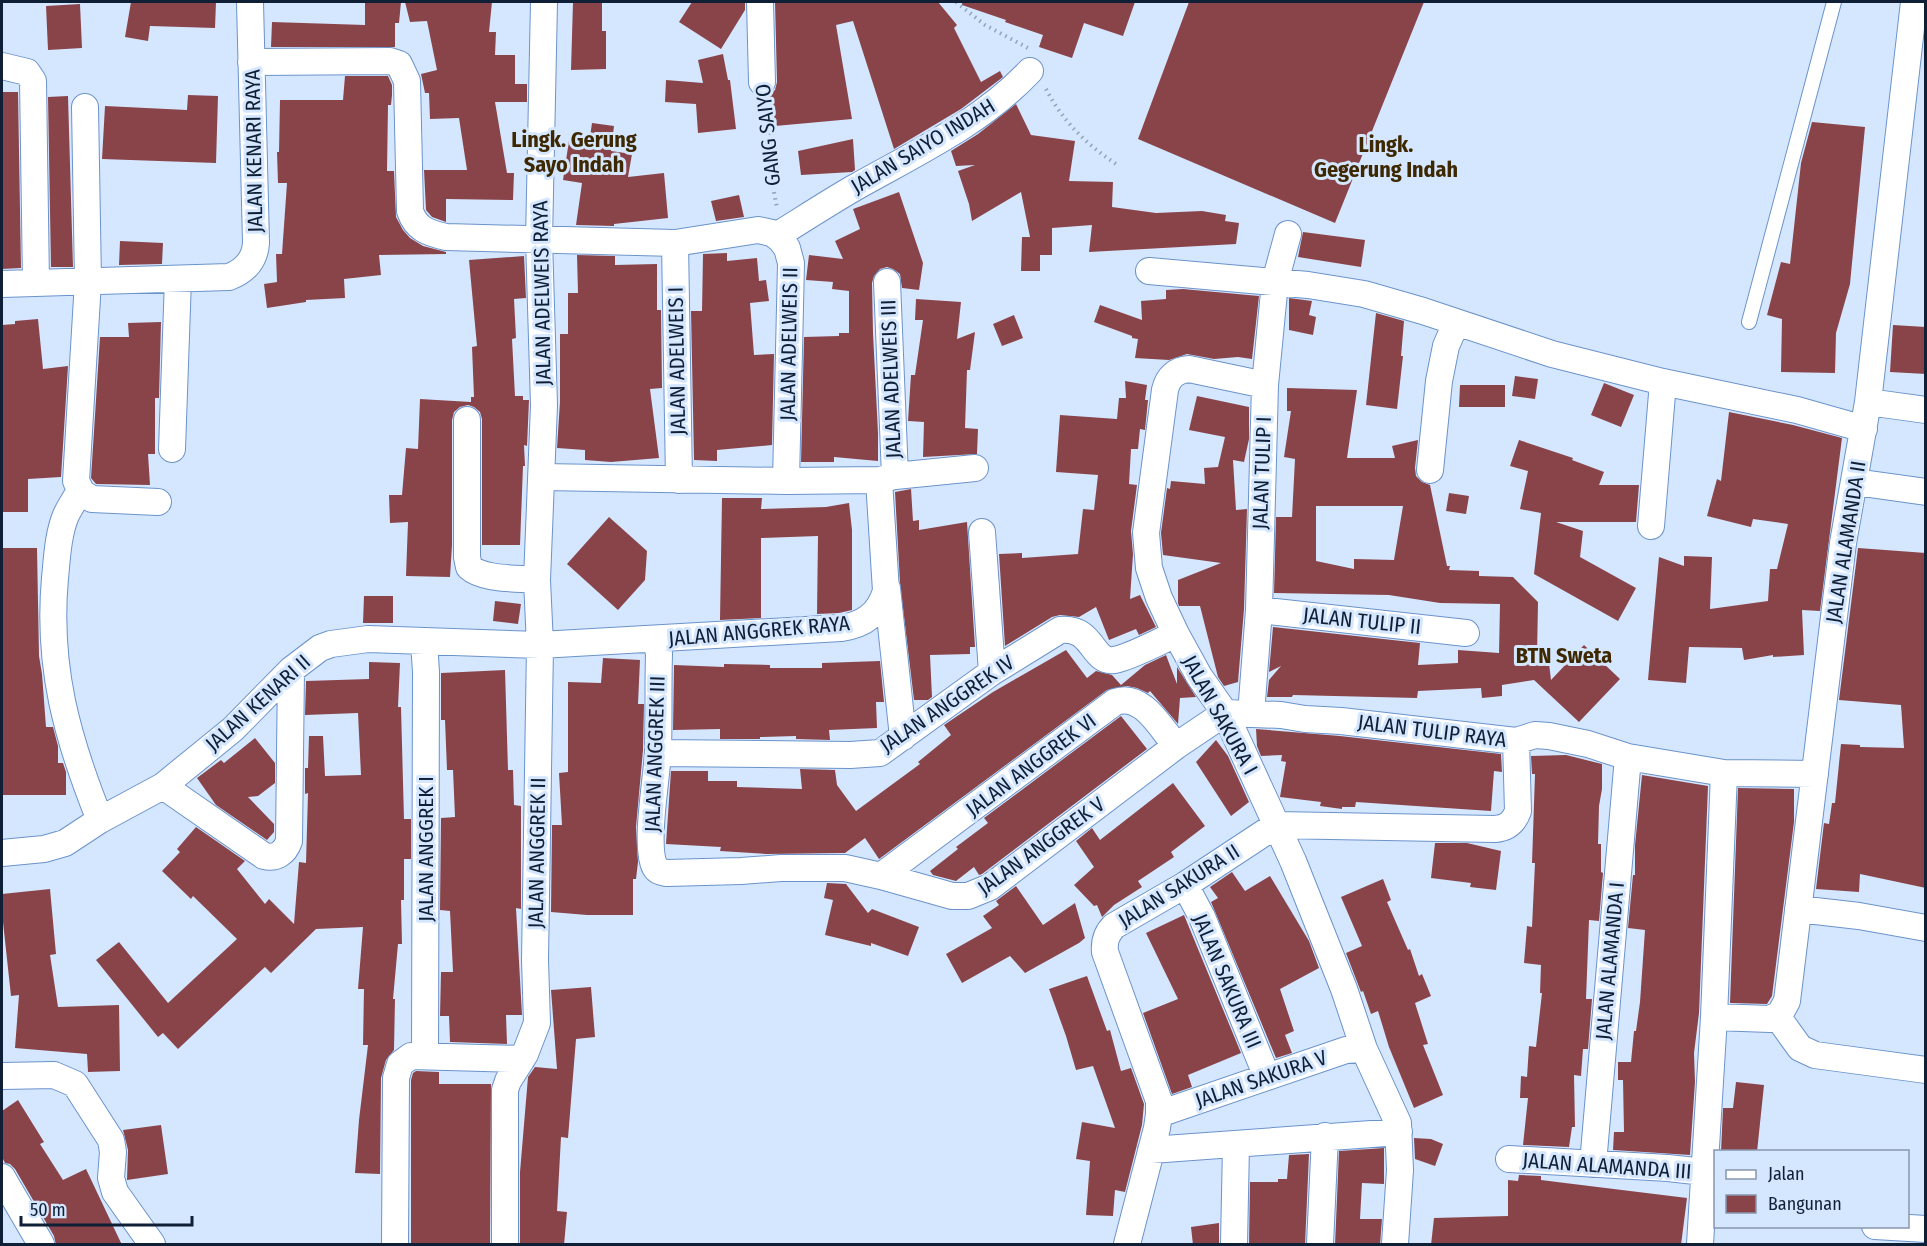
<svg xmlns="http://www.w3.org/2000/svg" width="1927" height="1246" viewBox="0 0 1927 1246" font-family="'Fira Sans Condensed',sans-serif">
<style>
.building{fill:#89444a;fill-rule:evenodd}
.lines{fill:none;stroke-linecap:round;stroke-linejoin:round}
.service-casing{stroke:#6b93cb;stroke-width:16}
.minor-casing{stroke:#6b93cb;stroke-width:28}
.path{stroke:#91a2ba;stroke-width:4;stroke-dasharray:1.5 4.5;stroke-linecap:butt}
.service{stroke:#fff;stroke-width:14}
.minor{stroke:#fff;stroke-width:26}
.labels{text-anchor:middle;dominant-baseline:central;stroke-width:6;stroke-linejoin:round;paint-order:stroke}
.street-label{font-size:21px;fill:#0f1f35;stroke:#d5e7ff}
.neighbourhood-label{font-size:22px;font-weight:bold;fill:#3d2802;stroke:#d5e7ff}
</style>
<rect width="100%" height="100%" fill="#d5e7ff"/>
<path class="building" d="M131 2H216L215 28 150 26 148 41 125 37Z
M365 2H401L399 23H395V47H271L272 22 365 25Z
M405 2H492L489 32H496L495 55H515V84H527V102H495L507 173H514L513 200 446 199V222L432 217 426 210 424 170H467L459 118 430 119 429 93H425L421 74 437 70 427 21 410 22Z
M573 2H602V31H606V69L571 70Z
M692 2H745V10L721 49 679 22Z
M775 2H938L957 25 954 28 981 82 1000 71 1003 77 961 109 894 149 853 21 836 25 852 119 775 126 773 101H769V95L775 90 777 82Z
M962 2H1135L1123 36 1084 23 1072 58 1039 47 1043 35 1005 22 1006 20 962 5Z
M1189 2H1424L1335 223 1138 139Z
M80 4 82 48 48 50 46 6Z
M723 54 728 80H730L736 129 698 133 696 104 665 102 666 80 703 83 698 60Z
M345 76H388L392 85V95L391 105H388L387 171H394L396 217 403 230 410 238 423 246 446 252V254L379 255 381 275 344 279 345 298 306 300V302L267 308 264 284 277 282 276 254H282L287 183H278L277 152H279L280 100H343Z
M2 92H18L21 268 2 269Z
M188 95 218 96 216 163 102 159 105 106 187 110Z
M68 96 73 267H51L48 97Z
M1016 104 1031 135 1075 141 1069 181 1113 182 1112 207 1156 213 1202 211 1226 215 1225 221 1239 223 1236 244 1089 252 1092 225 1052 228V255H1040V271H1021L1022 237H1030L1021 192 972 221 969 204 958 171 975 165 956 166 951 151 978 134Z
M1812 122 1865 127 1850 284 1836 333 1835 373 1781 372 1782 319 1767 315 1781 262 1790 264 1801 163Z
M592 123 614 126 611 151 632 154 628 177 664 173 668 218 614 224V226L576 225 582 183 563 180 570 134 590 137Z
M853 139 855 170 852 172 801 175 798 151Z
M899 192 923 263 919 290 902 288 900 274 893 269 887 267 880 269 874 276 872 283 873 333 878 433V461L834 457V462H801L804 337 839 336V333H849V291L832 289 833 282 806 280 809 255 843 259 835 241 860 229 853 209Z
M739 195 744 217 716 221 711 201Z
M1303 232 1365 240 1361 267 1298 257Z
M120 241 163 243 162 264 119 265Z
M727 253V261L757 258 759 281 766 280 769 301 750 303 754 355 774 354 772 445 717 450V461L694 460 691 311H702L703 254Z
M577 255 615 256V265L657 264V310H661L662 388 650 389 659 458 611 462 585 460V450L557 448 560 402V334H568V293H578Z
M524 256 526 298 514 299 516 338 512 339 515 396H523V400H529L527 446 524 445 525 466H523L520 545H482V419L480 412 474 407 468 405 460 407 454 412 452 420V545L450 577 406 576 408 522 390 523 389 495H402L406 448 418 449 420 399 471 402V397H474L472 347 477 346 469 260Z
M1183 289 1259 296 1252 359 1238 357 1214 359 1187 354 1169 360 1135 358 1138 339 1132 338V336L1094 322 1100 305 1142 320 1141 301 1166 299V290Z
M1289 298 1312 301 1309 315 1316 317 1313 335 1289 330Z
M916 299 961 302 957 339 975 332 970 370H967L965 428 978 429 977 454 923 457 924 422 908 421 911 375H915L923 320H915Z
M1376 313 1404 321 1401 356H1403L1397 409 1366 405Z
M1014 315 1023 338 1002 346 993 324Z
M38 319 43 369 68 366 61 477 28 479V512H2V325L15 324V321Z
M161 322 159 398H155V454H148L150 485 96 484 91 478 100 337H129L128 323Z
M1893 325 1926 327V374L1890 372Z
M1515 376 1538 379 1535 399 1512 396Z
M1125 381 1147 385 1145 400H1148L1145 430 1140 429 1138 449H1131L1129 484 1137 485 1131 531 1133 554 1130 599 1140 595 1156 627 1139 635 1136 629 1109 640 1096 607 1079 617 1060 615 1052 617 1005 646 999 554 1022 553V558L1078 554 1083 509 1094 510 1098 475 1056 472 1060 415 1117 419 1119 398H1126Z
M1604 383 1634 395 1621 427 1591 415Z
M1460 385H1505V407H1459Z
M1287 388 1357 390 1347 458H1395L1392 446 1418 440 1415 468 1416 476 1422 482 1430 485 1447 566H1450L1449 570 1479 571V576L1513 577 1538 602 1537 656 1548 655 1551 680 1584 645 1620 679 1579 722 1534 680 1502 685V696L1482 698 1481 688 1418 691 1417 698 1293 695 1292 697H1267L1269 680 1281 666 1269 672 1273 627 1420 643 1418 665 1458 663V650L1499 653 1500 604 1440 603 1389 595 1274 593 1276 517H1292L1295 459 1284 457 1291 411H1287ZM1316 506H1403L1394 560 1354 559V569L1316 561Z
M1197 396 1249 407V439L1244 462 1233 460 1236 510 1247 509 1244 609 1238 682 1224 686 1218 677 1200 606H1179L1178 603V580L1221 563 1163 555 1161 533 1167 488 1170 489 1171 481 1205 484 1204 468 1218 467 1225 437 1189 430Z
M1729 412 1793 425 1842 438 1820 611 1802 610 1804 655 1773 657V655L1744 660 1742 648 1689 647 1686 683 1648 680 1659 557 1684 566V556L1712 557 1710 609 1768 601 1770 569H1777L1788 524 1753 519 1751 527 1707 516 1717 479 1721 481Z
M1519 440 1573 458 1572 460 1604 472 1599 485H1639L1636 522H1556L1583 531 1580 557 1636 588 1618 621 1534 574 1541 513 1520 509 1528 471 1510 466Z
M911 489 913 521 919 520V530L967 522 975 647H970V654L930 655 932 697 928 700H914L900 583 895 492Z
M1449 493 1469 496 1466 514 1446 511Z
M722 498H762L761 509 826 507 849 503 852 530V610L839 613 817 614 818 536 761 538V618L720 620Z
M609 517 647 551 645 580 618 610 567 564Z
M2 548H37L39 656 42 674 46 727H53L58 746V763H63L66 772V795H2Z
M1858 548 1926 553V888L1860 874 1859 892 1816 889 1824 823 1829 824 1832 803H1835L1841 744 1860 745V747L1904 748 1901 705 1839 700Z
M364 596H393V623H363Z
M495 601 521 604 518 624 493 621Z
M1066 650 1087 678 1096 671 1112 675 1121 685 1145 665 1166 655 1177 684V667L1196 697 1180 698 1178 724 1150 691 1148 693 1137 688 1127 686 1107 690 879 859 865 838 845 853 766 854 720 851 721 847 666 844 671 771H708V781H737V787L802 789 800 769 835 770 837 785 856 811 920 764 918 762 951 735 944 725 993 692Z
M603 658 640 660 638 704H644L643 750 636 827 638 862 636 879H633V915H587L551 912 552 825H562L559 773 568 772V682L601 683Z
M880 661 884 702H876L877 728 829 730 830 740 796 739V736L760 737V739H720V729L673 730 674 665 724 667V664L770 665V668H822V663Z
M369 662 400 663 398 707H401L404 819H411V859H404V900H401L402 944H398L393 999H395L394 1050 386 1060 381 1078 380 1174 355 1173 359 1120 368 1045H363L364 989H358L363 927 316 929 271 973 265 967 178 1049 163 1033 158 1037 96 960 119 942 168 1003 237 939 193 896 191 899 162 871 180 852 177 849 196 827 245 861 237 869 265 904 269 899 294 924 299 862 306 863 308 793 305 794V768H308L309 736H323L325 776 361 775 358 713 305 715 306 681 369 679Z
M505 670 508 770H513L514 805 521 806V909L516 908 522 1015H506L507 1044 450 1042 449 1016H440L441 972H453L450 911 440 910 441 818 455 817 453 770H447L445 720H441V673Z
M1121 716 1147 749 982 874 979 875 974 867 956 881 933 875 930 871 958 849 956 847 988 823 984 818Z
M1256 729 1340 736 1501 754 1502 772 1494 771 1491 811 1356 802 1355 807H1342V809L1320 806 1321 802 1280 797 1286 762 1281 761 1282 755 1261 756 1257 746Z
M255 738 275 763V783L258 796 248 797 274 824V832L267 840 216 805 197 778 221 760 224 763Z
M1216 740 1228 756 1249 802 1231 816 1196 762Z
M1566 755 1602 764V789L1599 806 1598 844H1601V872L1603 873 1599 921 1589 920 1586 999H1592L1588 1049H1583L1581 1076 1574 1075 1575 1127H1572L1569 1147 1523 1145 1528 1098H1520L1521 1076 1527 1077 1529 1046 1536 1047 1542 993H1540L1541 965 1524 963 1527 926 1532 927 1535 863H1532L1535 774H1532L1531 756Z
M1642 775 1708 786 1699 1013 1694 1053 1695 1082 1690 1155 1613 1150 1614 1132H1624L1623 1080H1618V1062H1631L1634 1031H1636L1640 1002 1645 930 1628 928 1633 875H1635V845Z
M1173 783 1205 826 1171 852 1174 857 1138 881 1142 887 1114 905 1102 917 1097 905 1094 906 1074 885 1094 867 1076 841 1092 828 1100 840Z
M1738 788 1794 789V822L1772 996 1767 1004 1730 1003Z
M1435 843H1467L1501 851 1496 890 1470 887 1471 883 1431 878Z
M1232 872 1245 891 1270 876 1309 941 1319 968 1280 989 1294 1031 1285 1035 1292 1053 1276 1058 1211 902 1218 898 1210 887Z
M1383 879 1391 900 1387 902 1408 950 1410 949 1419 976 1422 974 1431 996 1415 1003 1428 1044 1423 1045 1443 1095 1414 1108 1389 1047 1378 1011 1371 1014 1363 991 1361 992 1346 953 1362 946 1341 897Z
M827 883 846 884 868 913 872 909 919 927 908 956 871 943V946L825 935 833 900 824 898Z
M1016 886 1043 925 1075 903 1085 938 1079 943 1025 973 1010 956 962 983 946 954 992 928 983 916 999 905 996 901Z
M50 889 56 954 50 955 58 1007 119 1005 120 1071 88 1072 87 1054 15 1048 19 995 11 996 2 913V894Z
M1184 915 1241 1053 1188 1075 1192 1087 1172 1094 1143 1013 1178 999 1146 933Z
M1087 976 1107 1031 1110 1030 1121 1071 1131 1068 1144 1104 1142 1125 1125 1192 1115 1190 1113 1216 1086 1215 1090 1161 1076 1159 1082 1122 1115 1128 1093 1066 1076 1070 1066 1036 1049 989Z
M591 987 595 1037 576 1039 568 1138 561 1137 557 1211 567 1212 564 1245H520V1172L528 1077 535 1067 557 1069 551 990Z
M416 1071 439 1072V1084H491L490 1245H411V1080L413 1073Z
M1736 1082 1764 1085 1757 1152H1721L1723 1108H1733Z
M18 1100 44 1142 40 1144 63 1180 86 1169 122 1245H56L54 1236 15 1169 10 1164 5 1163 2 1157V1111Z
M161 1125 168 1174 127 1180 128 1150 123 1130Z
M1414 1138 1431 1139 1443 1144 1435 1166 1415 1159Z
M1384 1148V1184L1362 1183 1360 1219H1382L1380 1245H1335L1339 1151Z
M1309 1154 1305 1245H1249L1250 1182H1278V1179H1287L1289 1155Z
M1519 1175 1541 1176V1180L1565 1183 1687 1198 1681 1245H1431L1434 1218 1508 1216V1180L1518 1181Z
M1219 1223V1245H1193L1191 1227Z"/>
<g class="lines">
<g class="service-casing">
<path id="service" d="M1749 322 1834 2"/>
</g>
<g class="minor-casing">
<path id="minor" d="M760 2 762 82
M251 62 390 61 399 64 407 81 410 211C416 229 428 233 446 237L675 243 758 230 772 233 780 239 787 248 791 263 786 481
M2 66 27 72 33 81 36 283
M85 107 88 281 76 481 82 493 92 499 158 502
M776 236C802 220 828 203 854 188 916 153 981 123 1030 71
M675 243 679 480
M1149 271 1308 285 1364 294 1423 311 1552 354 1663 382 1797 410 1864 429
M887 282 895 476
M2 284 229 277C245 271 255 260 256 243L250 2
M1265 385 1189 369C1176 370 1168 377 1165 390L1146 533 1149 568 1159 598 1176 634 1199 676 1225 713 1293 861 1344 989 1364 1049 1398 1123 1400 1170 1395 1244
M1868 402 1926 410
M467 420V557L469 567C483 580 518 578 537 580
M172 449 178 279
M1430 470 1439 381 1446 346 1456 323
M542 477 786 481 879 480 895 476 975 468
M1855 482 1926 492
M80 491C75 499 70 507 66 515 58 534 57 558 55 578 47 667 67 738 100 820
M1651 526 1663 382
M982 532 992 672
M887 588 903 737
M1259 610 1466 633
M656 639 659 654C658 686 659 719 658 751 657 778 644 846 655 867 658 872 662 872 667 873L741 871 781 868H845L881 876 952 896H968L990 887 1176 746 1225 713 1281 715 1305 719 1341 721 1516 741 1535 735 1549 736 1588 744 1628 757 1724 773 1815 774
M424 642 426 672 425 1056
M1251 714 1259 610 1265 385 1275 282 1288 234
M658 753 850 755 880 753 992 672 1060 630C1094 626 1091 663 1114 660 1129 658 1162 640 1176 634
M163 786 264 856C276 859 285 853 289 841L291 670
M2 853 44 849 65 843 100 820 163 786 233 729 291 670 320 648 331 644 368 639 540 645 841 628C864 625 879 614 886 591L879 480
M881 876 1115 702C1142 692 1161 728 1176 746
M1185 885 1202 917 1267 1077
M1798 909 1859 916 1926 928
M1777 1016 1800 1048 1815 1055 1926 1070
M1714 1017 1770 1019 1780 1014 1787 1001 1843 543 1868 402 1914 2
M2 1076 54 1075 75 1084 111 1140 113 1152 111 1178 115 1192 152 1244
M1159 1114 1346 1050 1364 1049
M1151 1150 1399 1132
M1509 1159 1668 1168 1704 1172
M1593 1164 1628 757
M2 1177 41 1244
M1875 1226 1926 1229
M395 1244 396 1078 400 1064 411 1056 522 1059
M505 1244V1090L508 1081 525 1054 537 1023 535 960 540 645 537 580 544 405 539 240 544 2
M1127 1244 1157 1128 1159 1114V1101L1105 952C1104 942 1106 934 1114 926L1185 885 1276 825 1495 829C1508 828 1514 822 1518 811L1516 741
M1234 1244 1236 1145
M1320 1244 1325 1136
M1700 1244 1714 1017 1724 773"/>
</g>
<path class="path" d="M956 2 985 25 1028 48
M1046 89C1063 122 1088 146 1119 166
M763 104 774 147 771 177 777 208"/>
<use href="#service" class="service"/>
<use href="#minor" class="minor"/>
</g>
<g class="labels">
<g class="street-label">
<text transform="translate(768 135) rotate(-96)">GANG SAIYO</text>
<text transform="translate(923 146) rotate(-31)">JALAN SAIYO INDAH</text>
<text transform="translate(254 151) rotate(-91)">JALAN KENARI RAYA</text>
<text transform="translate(542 293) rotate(-91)">JALAN ADELWEIS RAYA</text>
<text transform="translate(789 344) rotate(-89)">JALAN ADELWEIS II</text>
<text transform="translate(677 361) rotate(-91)">JALAN ADELWEIS I</text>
<text transform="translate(891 379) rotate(-92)">JALAN ADELWEIS III</text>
<text transform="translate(1262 473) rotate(-88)">JALAN TULIP I</text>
<text transform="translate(1846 542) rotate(-81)">JALAN ALAMANDA II</text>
<text transform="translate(1362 621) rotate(6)">JALAN TULIP II</text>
<text transform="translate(759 631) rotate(-5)">JALAN ANGGREK RAYA</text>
<text transform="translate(258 703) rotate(-42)">JALAN KENARI II</text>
<text transform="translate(947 704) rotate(-34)">JALAN ANGGREK IV</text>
<text transform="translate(1220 715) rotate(61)">JALAN SAKURA I</text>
<text transform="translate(1432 731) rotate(7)">JALAN TULIP RAYA</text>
<text transform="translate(655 754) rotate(-88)">JALAN ANGGREK III</text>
<text transform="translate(1031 765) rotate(-37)">JALAN ANGGREK VI</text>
<text transform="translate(1041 846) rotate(-36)">JALAN ANGGREK V</text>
<text transform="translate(426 849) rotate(-90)">JALAN ANGGREK I</text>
<text transform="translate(537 853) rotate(-89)">JALAN ANGGREK II</text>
<text transform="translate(1179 886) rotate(-32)">JALAN SAKURA II</text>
<text transform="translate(1610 961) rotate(-85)">JALAN ALAMANDA I</text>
<text transform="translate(1227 981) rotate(67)">JALAN SAKURA III</text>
<text transform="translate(1261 1079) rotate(-19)">JALAN SAKURA V</text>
<text transform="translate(1607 1166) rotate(4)">JALAN ALAMANDA III</text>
</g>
<g class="neighbourhood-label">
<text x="574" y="139">Lingk. Gerung<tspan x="574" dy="25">Sayo Indah</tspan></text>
<text x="1386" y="144">Lingk.<tspan x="1386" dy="25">Gegerung Indah</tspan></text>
<text x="1564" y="655">BTN Sweta</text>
</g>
</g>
<rect width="1927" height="1246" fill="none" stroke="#0f1f35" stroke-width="6"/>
<rect x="1714" y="1150" width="195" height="78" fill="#d5e7ff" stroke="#8697ae" stroke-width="1.5"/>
<rect x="1726" y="1170" width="30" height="9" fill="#ffffff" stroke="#8697ae" stroke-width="1.5"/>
<text x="1768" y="1180" font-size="18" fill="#0f1f35">Jalan</text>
<rect x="1726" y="1195" width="30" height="18" fill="#89444a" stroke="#8697ae" stroke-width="1.5"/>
<text x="1768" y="1210" font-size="18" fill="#0f1f35">Bangunan</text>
<path d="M21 1216v9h171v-9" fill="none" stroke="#0f1f35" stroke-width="3"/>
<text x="30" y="1216" font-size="18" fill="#0f1f35" stroke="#d5e7ff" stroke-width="4.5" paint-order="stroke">50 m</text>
</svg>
